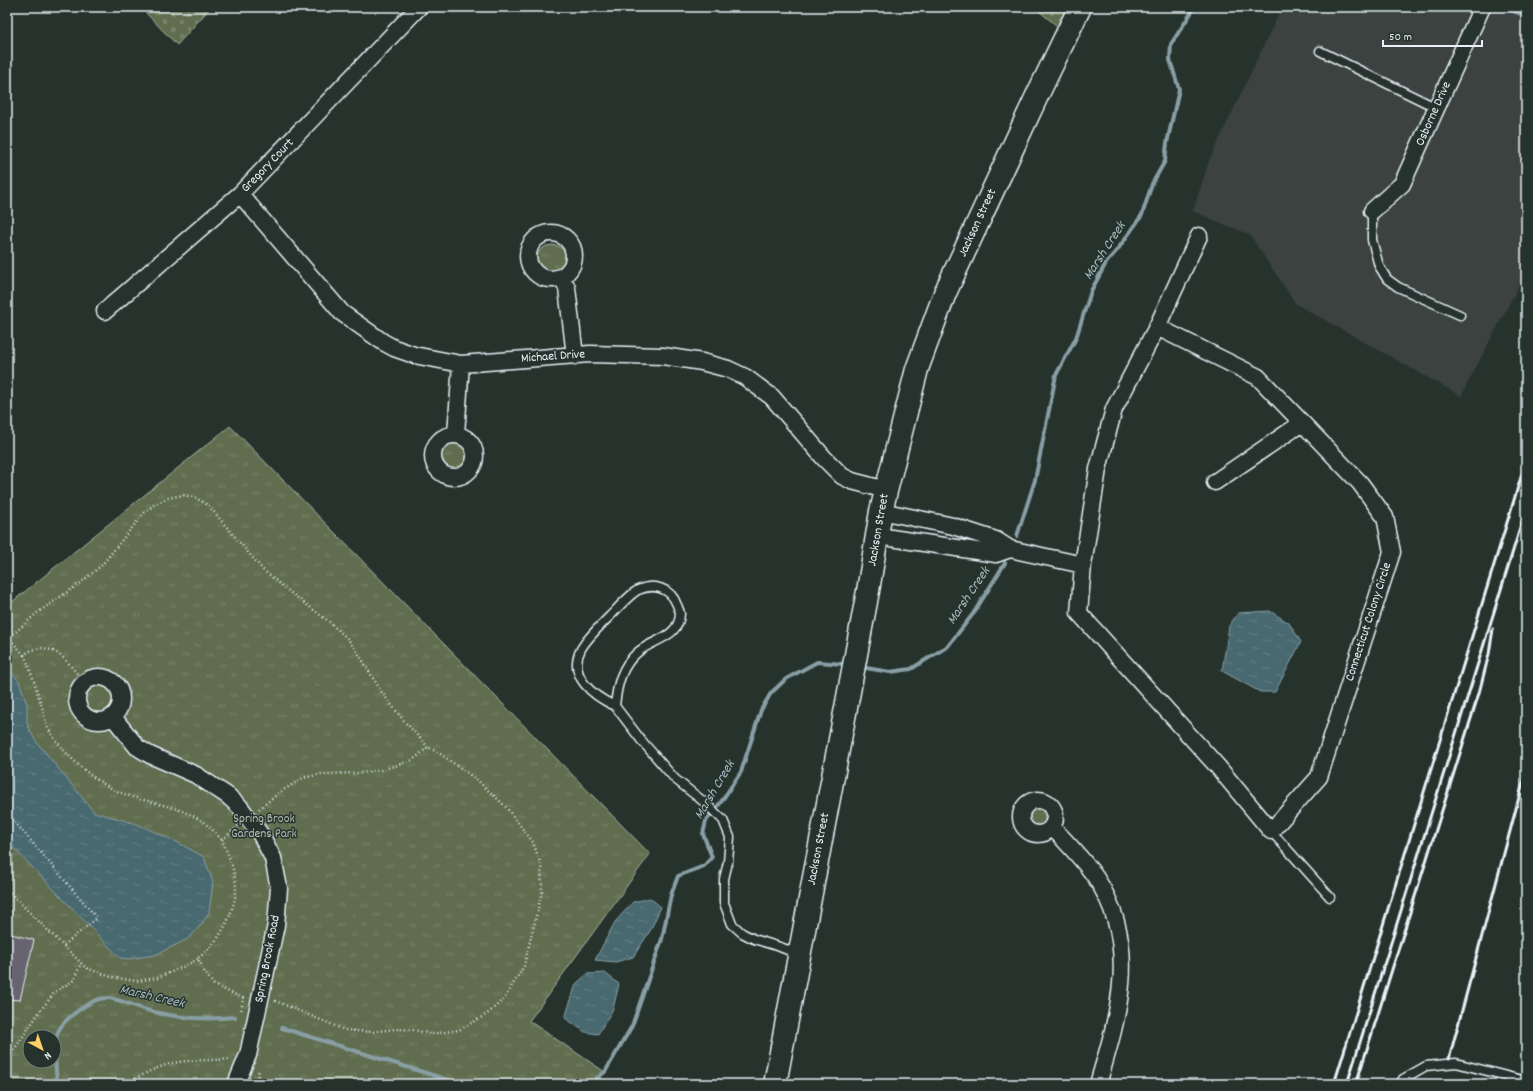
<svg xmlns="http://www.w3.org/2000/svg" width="1533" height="1091" viewBox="0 0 1533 1091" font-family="Dekko,sans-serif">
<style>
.built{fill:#3a4241}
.grass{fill:url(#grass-tufts);stroke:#a4b0a4;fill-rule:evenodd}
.cemetery{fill:url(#cemetery-stones);stroke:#a4b0a4}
.water{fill:url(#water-ripples);stroke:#899fa6}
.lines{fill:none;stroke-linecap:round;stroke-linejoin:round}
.stream{stroke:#899fa6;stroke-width:4}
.building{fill:#67646f;stroke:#e8f1f8}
.lane-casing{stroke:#e8f1f8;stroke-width:11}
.street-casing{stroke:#e8f1f8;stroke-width:19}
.secondary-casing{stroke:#e8f1f8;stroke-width:25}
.path{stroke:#e8f1f8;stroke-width:2.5;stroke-dasharray:1 3;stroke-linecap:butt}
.lane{stroke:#26332d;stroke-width:8}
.street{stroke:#26332d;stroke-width:16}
.secondary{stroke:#26332d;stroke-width:22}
.rail{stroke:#e8f1f8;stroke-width:3}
.labels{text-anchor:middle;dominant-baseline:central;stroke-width:3;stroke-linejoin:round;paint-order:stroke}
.street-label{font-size:13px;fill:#e8f1f8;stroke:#26332d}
.park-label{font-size:13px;fill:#b2bdb4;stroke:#26332d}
.water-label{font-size:14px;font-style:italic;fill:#a8bbc2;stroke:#26332d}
</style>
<defs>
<pattern id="grass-tufts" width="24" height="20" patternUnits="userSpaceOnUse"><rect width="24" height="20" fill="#606e4f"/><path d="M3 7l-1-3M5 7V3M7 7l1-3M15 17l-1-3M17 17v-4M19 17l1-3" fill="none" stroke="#778369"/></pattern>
<pattern id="cemetery-stones" width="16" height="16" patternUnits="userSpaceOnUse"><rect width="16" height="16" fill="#606e4f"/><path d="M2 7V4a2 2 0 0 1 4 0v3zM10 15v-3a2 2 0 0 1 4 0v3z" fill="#778369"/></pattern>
<pattern id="water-ripples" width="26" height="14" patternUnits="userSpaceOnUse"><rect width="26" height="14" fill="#496970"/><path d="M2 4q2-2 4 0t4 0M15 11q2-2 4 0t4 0" fill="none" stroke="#637f85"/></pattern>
</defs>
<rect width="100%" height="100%" fill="#26332d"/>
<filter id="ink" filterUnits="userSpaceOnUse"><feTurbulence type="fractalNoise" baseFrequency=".025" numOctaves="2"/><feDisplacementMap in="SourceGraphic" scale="8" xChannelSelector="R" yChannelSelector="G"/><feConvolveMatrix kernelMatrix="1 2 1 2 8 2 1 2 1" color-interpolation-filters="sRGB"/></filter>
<g filter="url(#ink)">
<path class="built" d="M1282 7H1526V272L1461 396 1296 304 1250 235 1193 211 1209 161Z"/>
<path class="grass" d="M536 261a16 16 0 1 1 32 0a16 16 0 1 1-32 0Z
M230 426 650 854 529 1021 605 1072 596 1084H7V606ZM30 1037H54V1061H30Z
M439 457a16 16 0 1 1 32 0a16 16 0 1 1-32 0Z
M1038 805C1044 811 1046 816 1044 824L1032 829 1028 827 1025 820C1028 812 1031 809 1038 805Z"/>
<path class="cemetery" d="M140 7H211L177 45Z
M1034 7H1073L1062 30Z"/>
<path class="water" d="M1270 611 1289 623 1301 642 1275 692H1260L1222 671 1229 626 1238 613Z
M7 667 19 681 27 705V724L35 740 94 812 137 824 177 842 204 857 213 883 209 912 202 924 188 939 155 955 128 959 120 958 7 841Z
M650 898 661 907 650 931 633 957 616 962 595 960 615 922 633 902Z
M605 973 619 984 613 1009 598 1034 585 1032 565 1018 576 984 587 974Z"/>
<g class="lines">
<path class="stream" d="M1505 8 1526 16
M1017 536 1035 480 1056 375 1076 338 1091 291 1106 263 1118 249 1142 215 1152 184 1165 161 1167 143 1179 89 1170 60 1171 44 1195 7
M866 668 890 672 911 669 948 646 973 614 1005 563
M282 1028 461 1084
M57 1084C56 1070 53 1045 58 1032 63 1019 92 998 106 998 115 997 139 1008 150 1011 177 1018 207 1020 235 1017
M589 1084 605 1072 632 1026 662 939 671 895 678 876 704 866 712 857 703 834 706 821 721 802 741 772 761 710 771 693 786 679 817 662 844 664"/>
</g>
<path class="building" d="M7 933 34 940 20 1000 7 999Z"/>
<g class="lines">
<g class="lane-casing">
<path id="lane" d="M1320 51 1437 108
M1372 211V240L1379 266 1387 279 1398 287 1460 315
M615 706C593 696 567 676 581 649 588 637 599 627 609 617 615 611 630 594 638 590 654 583 671 588 677 605 678 608 680 611 680 614 679 638 653 639 638 652 621 666 617 686 615 706L641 740 675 779 704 802 723 820 730 837 728 862 724 879V903L732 924 742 933 754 939 780 947 798 954
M1271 831 1330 897
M1400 1084 1403 1079 1426 1066 1456 1063 1526 1081"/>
</g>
<g class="street-casing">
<path id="street" d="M240 194 342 313 383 342 394 348 414 355 461 364 590 354 663 356 702 362 728 369 745 377 772 397 824 458 842 476 852 481 886 490
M1372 211 1402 184 1482 7
M528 256a23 23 0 1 1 46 0a23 23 0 1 1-46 0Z
M562 277 567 288 575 356
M105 311 240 194 419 7
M1157 327 1258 377 1360 483 1385 517 1392 552 1319 777 1271 831 1218 767 1079 613 1083 565 1098 469 1114 409 1157 327 1199 236
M456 434 461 364
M433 456a21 21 0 1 1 42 0a21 21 0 1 1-42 0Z
M1215 482 1302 423
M881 511 953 526 996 540 1010 549 1083 565
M878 536 996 554 1010 549
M77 699a22 22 0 1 1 44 0a22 22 0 1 1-44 0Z
M113 717 137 747 150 755 196 775 228 796 240 807 261 835 273 858 279 888 276 925 248 1055 236 1084
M1021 817a17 17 0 1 1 34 0a17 17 0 1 1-34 0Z
M1052 827C1067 843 1083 859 1096 878 1140 944 1119 1014 1098 1084"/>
</g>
<g class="secondary-casing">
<path id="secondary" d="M775 1084 868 591 881 511 917 369 945 293 1036 98 1080 7"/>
</g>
<path class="path" d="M24 655 9 638 37 613 79 584 101 566 144 513 154 505 168 498 183 495 194 497 208 505 263 570 291 593 327 620 348 639 360 656 382 693 405 722 428 747
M84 683C69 663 50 635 24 655 32 672 36 689 42 707 44 714 45 723 49 730 64 756 97 784 124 794 151 804 184 806 207 825 212 829 217 835 222 840
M259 809 280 792 303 778 321 774 360 773 382 770 413 760 428 747 439 753 476 779 505 806 533 842 541 865 542 892 524 966 504 999 487 1014 459 1030 432 1034 414 1030 395 1029 372 1032 345 1030 273 1000
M7 813 97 918 63 946
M238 826 222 840C229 856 236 873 236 890 236 894 235 899 234 902 228 925 216 945 198 958L205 973 214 985 243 998 241 1011
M7 890 86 968 111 977 136 981 157 978 185 966 198 959
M7 1060 40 1011 55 992 74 980 81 963
M129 1084C143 1072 169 1062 187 1061 202 1060 217 1060 232 1059
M256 1084 259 1069"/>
<use href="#lane" class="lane"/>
<use href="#street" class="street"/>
<use href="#secondary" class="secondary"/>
<path class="rail" d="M1449 1059 1525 775 1526 765
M1334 1084 1526 461
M1347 1084 1526 509
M1356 1084 1479 693 1489 654 1493 629"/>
</g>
</g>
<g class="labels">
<g class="street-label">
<text transform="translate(1434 114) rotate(-66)">Osborne Drive</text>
<text transform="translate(268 166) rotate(-46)">Gregory Court</text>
<text transform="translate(978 223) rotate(-65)">Jackson Street</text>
<text transform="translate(553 357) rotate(-4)">Michael Drive</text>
<text transform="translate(879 530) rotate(-80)">Jackson Street</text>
<text transform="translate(1369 622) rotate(-72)">Connecticut Colony Circle</text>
<text transform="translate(819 849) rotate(-79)">Jackson Street</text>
<text transform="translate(268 959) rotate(-79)">Spring Brook Road</text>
</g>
<g class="park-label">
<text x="264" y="819">Spring Brook<tspan x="264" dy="15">Gardens Park</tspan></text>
</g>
<g class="water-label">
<text transform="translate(1105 251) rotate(-57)">Marsh Creek</text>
<text transform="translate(969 596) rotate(-56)">Marsh Creek</text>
<text transform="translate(715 790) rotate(-59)">Marsh Creek</text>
<text transform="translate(152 997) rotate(13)">Marsh Creek</text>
</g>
</g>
<rect width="1533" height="1091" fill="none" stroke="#26332d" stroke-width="24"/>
<rect x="12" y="12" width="1509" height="1067" fill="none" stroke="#e8f1f8" stroke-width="1.5" filter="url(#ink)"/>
<g transform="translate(42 1049) rotate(140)"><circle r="19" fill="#26332d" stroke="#747f7e"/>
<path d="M0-3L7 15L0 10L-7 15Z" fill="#ffd166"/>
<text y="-6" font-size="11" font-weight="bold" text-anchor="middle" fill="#e8f1f8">N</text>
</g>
<path d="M1383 40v6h99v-6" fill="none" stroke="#e8f1f8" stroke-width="2"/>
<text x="1389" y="40" font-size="12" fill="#e8f1f8" stroke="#26332d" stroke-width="3" paint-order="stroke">50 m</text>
</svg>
